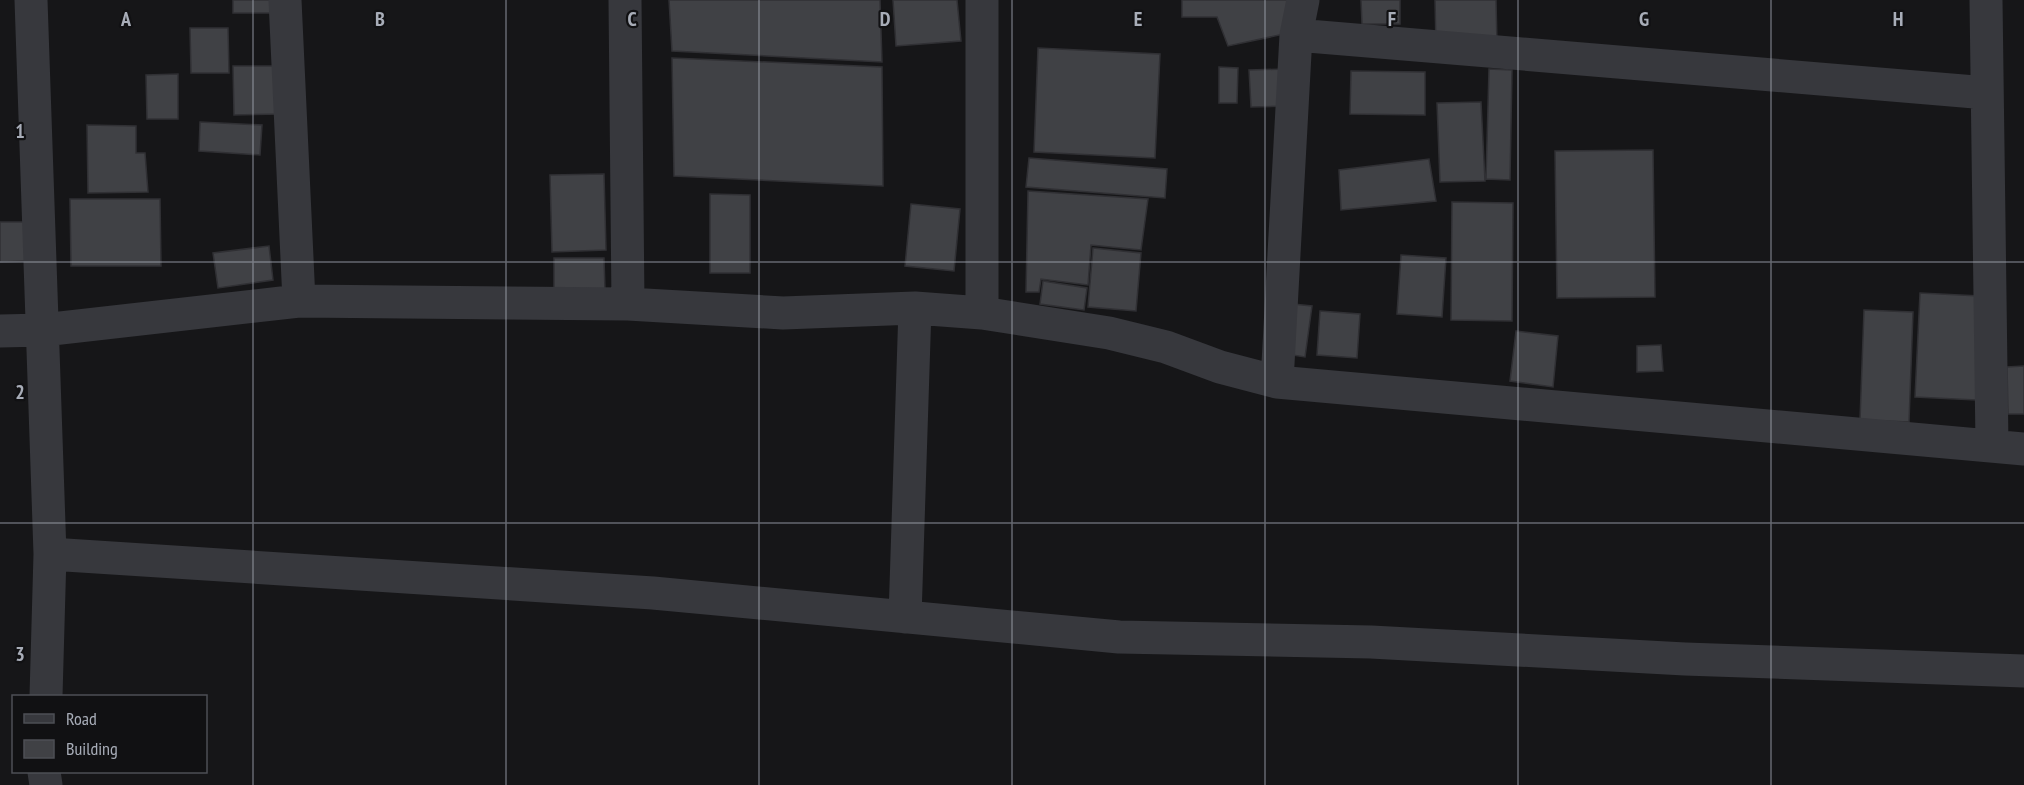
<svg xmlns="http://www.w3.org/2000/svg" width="2024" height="785" viewBox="0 0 2024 785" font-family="'PT Sans Narrow',sans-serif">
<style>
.building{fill:#404145;stroke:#303034;stroke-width:1.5}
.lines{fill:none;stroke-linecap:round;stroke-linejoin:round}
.street{stroke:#37383d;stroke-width:33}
.grid{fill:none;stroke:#a8adb8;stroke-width:1.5;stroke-opacity:0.55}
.grid-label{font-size:20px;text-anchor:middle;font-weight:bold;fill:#a8adb8;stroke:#111113;stroke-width:4.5;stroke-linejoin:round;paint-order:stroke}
</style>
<rect width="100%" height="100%" fill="#161618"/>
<path class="building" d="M233 0H276V13H233Z
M669 0H880L882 62 672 51Z
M893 0H957L961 41 896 46Z
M1182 0H1289V33L1228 46 1217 17H1182Z
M1361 0H1400V24H1362Z
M1435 0H1496L1497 45 1436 46Z
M190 28H228L229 73H191Z
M1038 48 1160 54 1155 158 1034 152Z
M672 58 882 67 883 186 674 176Z
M233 66H281L282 114 234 115Z
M1219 67 1238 68 1237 103H1219Z
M1285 69 1287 106 1251 107 1249 70Z
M1489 69 1512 70 1510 180 1486 179Z
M1351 71 1425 72V115L1350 114Z
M178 74V119H147L146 75Z
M1481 102 1485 181 1440 182 1437 103Z
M200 122 262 125 260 155 199 151Z
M87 125 136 126V153H145L148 192 88 193Z
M1653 150 1655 297 1557 298 1555 151Z
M1029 158 1167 169 1165 198 1026 187Z
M1429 159 1436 201 1341 210 1339 170Z
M604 174 606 250 552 252 550 175Z
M1028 191 1148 199 1141 250 1091 245 1088 285 1041 279 1039 292H1026Z
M710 194 750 195V273H710Z
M70 199H160L161 266H71Z
M1452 202 1513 203 1512 321 1451 320Z
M911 204 960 209 954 271 905 266Z
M0 222H30V261L0 262Z
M269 246 273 280 218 288 213 253Z
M1093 248 1141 253 1136 311 1088 307Z
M1401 255 1446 258 1442 317 1397 314Z
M554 258H604L605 290 554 289Z
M1043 281 1087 288 1084 310 1040 304Z
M1920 293 1980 296 1976 400 1915 397Z
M1273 302 1312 306 1305 357 1266 351Z
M1864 310 1913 312 1909 422 1860 420Z
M1320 311 1360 314 1357 358 1317 355Z
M1516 331 1558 336 1553 387 1510 381Z
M1661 345 1663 371 1637 372V346Z
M2024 366V414H2008L2007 367Z"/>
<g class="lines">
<path class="street" d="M31 0 50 554 46 696
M285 0 299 301
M625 0 628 304
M1986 0 1992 445
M1296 35 1987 93
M982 313V0
M0 331 43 330 299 301 628 304 783 313 915 308 982 313 1109 333 1166 347 1220 367 1277 382 2024 449
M1277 382 1296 35 1303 0
M50 554 653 593 1119 637 1371 642 1685 659 2024 671
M905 617 915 308
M44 772 46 785"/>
</g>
<path class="grid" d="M253 0V785M506 0V785M759 0V785M1012 0V785M1265 0V785M1518 0V785M1771 0V785M0 262H2024M0 523H2024"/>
<g class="grid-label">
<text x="126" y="26">A</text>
<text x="380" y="26">B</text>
<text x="632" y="26">C</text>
<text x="885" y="26">D</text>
<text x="1138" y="26">E</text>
<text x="1392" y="26">F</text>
<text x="1644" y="26">G</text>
<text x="1898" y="26">H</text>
<text x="20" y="138">1</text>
<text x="20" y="399">2</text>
<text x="20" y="661">3</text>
</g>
<rect x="12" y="695" width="195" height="78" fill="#111113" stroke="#4d4f55" stroke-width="1.5"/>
<rect x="24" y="714" width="30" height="9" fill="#37383d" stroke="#4d4f55" stroke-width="1.5"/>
<text x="66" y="725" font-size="18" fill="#a8adb8">Road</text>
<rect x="24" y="740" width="30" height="18" fill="#404145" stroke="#4d4f55" stroke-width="1.5"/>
<text x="66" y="755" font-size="18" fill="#a8adb8">Building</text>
</svg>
